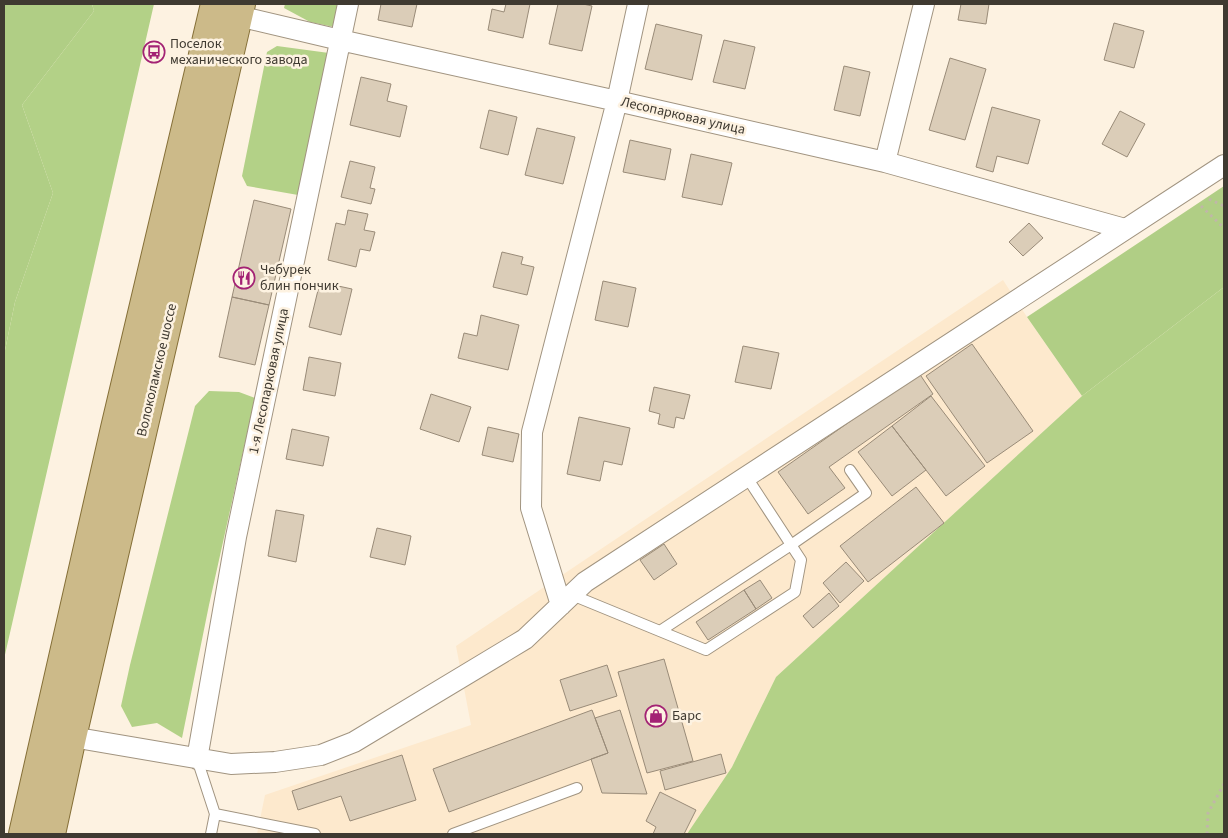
<svg xmlns="http://www.w3.org/2000/svg" width="1228" height="838" viewBox="0 0 1228 838" font-family="'Source Sans 3',sans-serif">
<style>
.built{fill:#fde9cd}
.green{fill:#b0ce85}
.forest{fill:#b3d187}
.building{fill:#dbcdb8;stroke:#998b78}
.lines{fill:none;stroke-linecap:round;stroke-linejoin:round}
.lane-casing{stroke:#a19480;stroke-width:12}
.street-casing{stroke:#a19480;stroke-width:22}
.primary-casing{stroke:#856f37;stroke-width:30}
.path{stroke:#c0b7a8;stroke-width:3;stroke-dasharray:2.5 4;stroke-linecap:butt}
.lane{stroke:#fff;stroke-width:10}
.street{stroke:#fff;stroke-width:20}
.primary{stroke:#ccba89;stroke-width:28}
.labels{text-anchor:middle;dominant-baseline:central;stroke-width:5;stroke-linejoin:round;paint-order:stroke}
.poi-label{font-size:14px;fill:#3f3a31;stroke:#fdf2e1;text-anchor:start}
.street-label{font-size:14px;fill:#3f3a31;stroke:#fdf2e1}
</style>
<rect width="100%" height="100%" fill="#fdf2e1"/>
<path class="built" d="M1003 280 1027 317 1082 396 776 677 732 767 687 834H257L265 795 471 725 456 646Z"/>
<path class="green" d="M4 4H92L94 11 22 105 53 193 15 302 4 355Z
M1224 186V287L1082 396 1027 317Z"/>
<path class="forest" d="M92 4H154L4 659V355L15 302 53 193 22 105 94 11Z
M285 4H339L334 27 310 22 284 8Z
M277 46 329 53 298 195 247 186 242 176 267 52Z
M1224 287V834H687L732 767 776 677 1082 396Z
M209 391 239 392 255 398 209 605 182 738 157 723 132 727 121 706 130 665 195 406Z"/>
<path class="building" d="M381 4H417L412 27 378 20Z
M506 4H530L523 38 488 30 492 9 504 12Z
M558 4H583L592 6 582 51 549 44Z
M961 4H989L986 24 958 20Z
M1114 23 1144 31 1134 68 1104 60Z
M656 24 702 35 692 80 645 69Z
M724 40 755 47 745 89 713 82Z
M950 58 986 69 965 140 929 130Z
M844 66 870 72 860 116 834 110Z
M361 77 391 84 387 101 407 106 400 137 350 125Z
M992 107 1040 120 1028 164 997 156 993 172 976 167Z
M489 110 517 117 508 155 480 148Z
M1120 111 1145 124 1127 157 1102 144Z
M537 128 575 137 563 184 525 175Z
M630 140 671 149 665 180 623 172Z
M691 154 732 163 722 205 682 197Z
M350 161 375 167 370 188 375 189 371 204 341 197Z
M254 200 291 209 269 305 232 297Z
M348 210 368 214 364 230 375 232 370 251 360 249 356 267 328 260 336 223 345 225Z
M1029 223 1043 238 1023 256 1009 242Z
M502 252 523 257 521 264 534 267 527 295 493 287Z
M603 281 636 288 628 327 595 320Z
M320 282 352 289 341 335 309 327Z
M232 297 269 305 255 365 219 357Z
M481 315 519 325 508 370 458 358 464 333 477 336Z
M972 344 1033 431 987 463 926 376Z
M743 346 779 353 771 389 735 382Z
M309 357 341 363 335 396 303 390Z
M919 373 933 394 829 467 845 488 808 514 778 472Z
M654 387 690 395 684 419 676 417 674 428 658 424 660 414 649 411Z
M431 394 471 407 459 442 420 429Z
M931 396 985 466 946 496 892 426Z
M579 417 630 428 622 465 604 461 600 481 567 474Z
M892 426 926 470 892 496 858 452Z
M488 427 519 434 513 462 482 455Z
M292 429 329 437 323 466 286 459Z
M916 487 944 523 868 582 840 546Z
M276 510 304 515 296 562 268 556Z
M377 528 411 536 405 565 370 557Z
M664 544 677 564 654 580 640 560Z
M846 562 864 581 840 603 823 583Z
M760 580 772 598 756 609 744 590Z
M744 590 756 609 708 640 696 622Z
M829 593 839 606 813 628 803 616Z
M664 659 693 761 647 773 618 672Z
M607 665 617 696 570 711 560 680Z
M592 710 608 753 449 812 433 769Z
M620 710 647 794 602 793 591 759 608 753 595 718Z
M721 754 726 773 665 790 660 771Z
M402 755 416 800 350 821 341 796 298 810 292 791Z
M660 792 696 810 684 834H653L656 827 646 821Z"/>
<g class="lines">
<g class="lane-casing">
<path id="lane" d="M572 595 706 650 795 592 801 560 746 476
M660 631 791 545 866 493 850 470
M197 759 215 814 211 834
M215 814 315 834
M453 834 577 788"/>
</g>
<g class="street-casing">
<path id="street" d="M238 16 340 40 617 101 885 162 1125 229
M885 162 924 4
M561 605 531 508 532 432 617 101 638 4
M60 733 72 737 231 764 275 762 321 755 354 742 525 639 585 582 1224 165
M197 759 236 537 348 4"/>
</g>
<g class="primary-casing">
<path id="primary" d="M23 834 115 428 215 4
M51 834 72 737 241 4"/>
</g>
<path class="path" d="M1209 199 1224 206
M1201 206 1224 228
M1207 834 1208 813 1224 784"/>
<use href="#lane" class="lane"/>
<use href="#street" class="street"/>
<use href="#primary" class="primary"/>
</g>
<defs>
<g id="bus-ring" transform="scale(1.125)"><circle r="9.5" fill="#fdf2e1" stroke="#a32274" stroke-width="1.5"/><path d="M-5-6H5V4H4V6H2V4H-2V6H-4V4H-5ZM-3.5-4V0h7V-4ZM-3.5 1.2v1.5H-2V1.2ZM2 1.2v1.5H3.5V1.2Z" fill="#a32274"/></g>
<g id="restaurant-ring" transform="scale(1.125)"><circle r="9.5" fill="#fdf2e1" stroke="#a32274" stroke-width="1.5"/><path d="M-5-6h1v4h1v-4h1v4h1v-4h1v5L-1.5 .5V6h-2V.5L-5-1ZM5-6V6H3V1.5H1.5Q1.5-4 5-6Z" fill="#a32274"/></g>
<g id="shop-ring" transform="scale(1.125)"><circle r="9.5" fill="#fdf2e1" stroke="#a32274" stroke-width="1.5"/><path d="M-5-2.5h2.3a2.7 3.5 0 0 1 5.4 0H5L5.5 6h-11ZM-1.5-2.5h3a1.5 2.3 0 0 0-3 0Z" fill="#a32274"/></g>
</defs>
<g fill-rule="evenodd">
<use href="#bus-ring" x="154" y="52"/>
<use href="#restaurant-ring" x="244" y="278"/>
<use href="#shop-ring" x="656" y="716"/>
</g>
<g class="labels">
<g class="poi-label">
<text x="170" y="44">Поселок<tspan x="170" dy="16">механического завода</tspan></text>
<text x="260" y="270">Чебурек<tspan x="260" dy="16">блин пончик</tspan></text>
<text x="672" y="716">Барс</text>
</g>
<g class="street-label">
<text transform="translate(683 116) rotate(13)">Лесопарковая улица</text>
<text transform="translate(157 370) rotate(-77)">Волоколамское шоссе</text>
<text transform="translate(269 381) rotate(-78)">1-я Лесопарковая улица</text>
</g>
</g>
<rect width="1228" height="838" fill="none" stroke="#3f3a31" stroke-width="10"/>
</svg>
